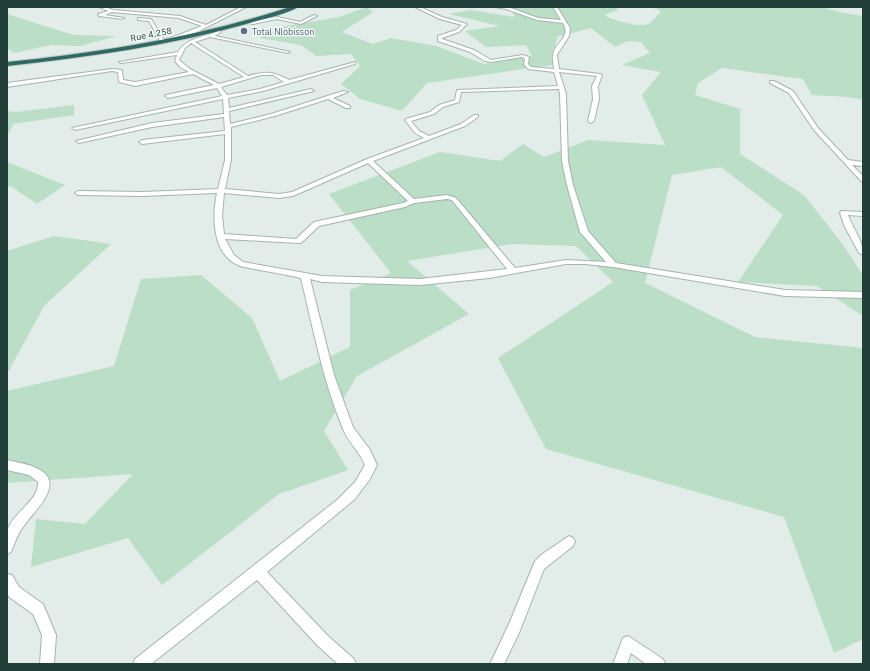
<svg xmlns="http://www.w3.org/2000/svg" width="870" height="671" viewBox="0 0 870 671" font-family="'IBM Plex Sans',sans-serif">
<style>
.green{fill:#bbdec6}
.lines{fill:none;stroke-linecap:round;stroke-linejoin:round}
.minor-casing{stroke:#a5b4b0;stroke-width:2}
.highway-casing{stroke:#c1c9c7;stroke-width:2}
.minor{fill:#fff;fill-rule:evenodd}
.highway{fill:#2e6a61;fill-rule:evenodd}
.service-dot{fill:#5c6f8a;stroke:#f3f9f6;stroke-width:1.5}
.labels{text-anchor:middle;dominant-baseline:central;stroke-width:3;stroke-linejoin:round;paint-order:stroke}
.far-service-label{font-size:9px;fill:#4e5e75;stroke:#f3f9f6;text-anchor:start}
.far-street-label{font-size:9px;fill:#223e38;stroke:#f3f9f6}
</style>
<rect width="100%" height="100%" fill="#e2ece8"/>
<path class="green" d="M367 7 373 12 342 32 373 44 391 38 436 46 484 64 532 56 526 45 486 47 465 31 500 26 449 14 470 10 515 17 510 7H616L618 10 604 15C612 20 639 28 648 24 653 22 656 16 660 13V10L651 7H821L844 13 863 16V100L849 97 812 95 803 79 722 68 698 83 695 95 740 109V154L804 195 841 242 863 275V316L817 286 738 282 783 215 721 167 672 175 645 283 755 337 863 348V639L834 653 784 517 546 449 498 358 613 282 576 246 512 244 407 261 469 314 357 376 324 431 348 470 279 494 162 585 128 538 31 567 36 519 85 524 133 474 7 483V391L114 366 141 279 201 275 252 318 280 381 350 347V290L391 273 329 194 440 152 500 161 523 144 544 157 588 140 665 145 642 95 661 72 622 65 650 53 641 42 628 41 615 47 591 28 557 37 552 65 427 83 402 111 360 99 341 84 360 66 351 54 316 56 301 45 259 38 286 26 339 17Z
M7 14 73 35 117 36 80 46 51 45 14 53 7 48Z
M74 105V115L13 124 7 137V111L16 112Z
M7 162 65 185 37 204 12 187 7 186Z
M54 236 111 244 44 306 7 374V251Z"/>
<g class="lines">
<g class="minor-casing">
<path id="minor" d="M100 7H105L113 10 180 16 206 25 241 7H246L199 31 170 41 168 39 202 26 179 18 112 12 105 15 124 18 122 19 99 16 98 14 108 11Z
M415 7H420L442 17 467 24 459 32 442 38V39L474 50 491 60 523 55 529 57 528 64 531 67 554 69C554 65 552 60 553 56 554 42 572 38 563 23L537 20 506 9 495 7H508L538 18 561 20 553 7H557L570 28 569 36 557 55 559 69 600 74 602 75 598 86 599 99 594 121 591 123 588 121 593 99 592 86 597 76 559 72 566 94 568 161 573 185 588 231 616 263 785 290 863 292V298L785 296 613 267 585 264H566L489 278 420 285 322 282 310 279 334 375 353 427 370 450 377 465 370 479 355 499 267 572 328 636 354 659 356 664H338L318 646 257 580 151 664H133L135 659 337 500 355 482 365 465C360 452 348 442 343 429 323 381 313 328 301 278 287 275 273 272 259 270 252 268 244 268 238 265 212 254 212 216 217 193L143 196 78 195 75 193 78 191 143 192 218 189 225 160V134L142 144 139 142 142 140 225 131 224 117 152 127 79 143 76 141 152 123 224 114 223 99 75 130 72 128 222 96 217 88 168 98 165 96 166 95 214 85 193 74 135 86 119 82 118 72 112 71 7 87V83L112 69 122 70 123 80 135 82 189 72 180 67 175 61 177 55 121 63 119 62 178 52C187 38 200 38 214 33L216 32 214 30 216 29 221 32 215 36 290 52 288 53 210 37 195 42 248 76C267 71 272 71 289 80L355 62V64L263 91 228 98 229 108 311 89 314 91 229 111 230 124 271 114 343 91 348 92 333 98 350 106V108H346L328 99 275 116 231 127V160L225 189 279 194 292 192 367 159 424 138 415 133 405 120 406 119 430 112 439 105 455 100 457 90 558 86 554 72 528 69 524 64 525 59 522 57 491 62 485 61 470 52 438 41V36L456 30 462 25 440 19ZM191 43 244 77 219 84 190 69 179 60 185 48ZM261 75H273L284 82 260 89 227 95 221 87ZM559 89 560 94 562 161 567 185 580 232 606 262 566 260 515 268 456 198 447 195 414 199 373 161 465 126 478 117V115H474L461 124 429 136 419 131 411 121 434 114 443 107 459 102 461 92ZM368 163 408 201 403 203 314 222 296 239 224 234 222 216 224 193 279 198 293 196ZM447 199 452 200 507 269 420 279 322 276 243 262 234 255 225 239 298 243H301L319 226 405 207 414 203Z
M314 15 317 16 301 24 277 19 253 24 245 22 277 17 300 22Z
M138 18 151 19 165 42H161L149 21 138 20Z
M770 81H774L793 91 818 128 848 160 863 162V166L852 165 863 176V182L861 181 814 130 789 93 770 83Z
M841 211 863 212V216L848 215C853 229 863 240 863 255L859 253 844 225 840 213Z
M7 460C18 463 33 464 43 472 63 487 32 513 23 527 17 535 15 543 11 552L7 554C7 547 6 538 7 532 11 513 39 502 38 482L29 475 7 470Z
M569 536 573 538 575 542 573 546 544 569 519 633 504 664H490L509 624 535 561 541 555Z
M7 574 12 575 19 587 43 604 56 635 54 664H40L42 635 33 614 9 597 7 592Z
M628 636 663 659 665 664H646L631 653 627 664H613L623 638Z"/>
</g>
<g class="highway-casing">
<path id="highway" d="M290 7H298C287 14 260 20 246 24 168 46 88 57 7 66V62C103 52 198 37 290 7Z"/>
</g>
<use href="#minor" class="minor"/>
<use href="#highway" class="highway"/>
</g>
<circle class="service-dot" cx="244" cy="31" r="4"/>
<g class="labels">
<g class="far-service-label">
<text x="252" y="31">Total Nlobisson</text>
</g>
<g class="far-street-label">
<text transform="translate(151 34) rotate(-11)">Rue 4.258</text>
</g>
</g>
<rect width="870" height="671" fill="none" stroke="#223e38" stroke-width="16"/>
</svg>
